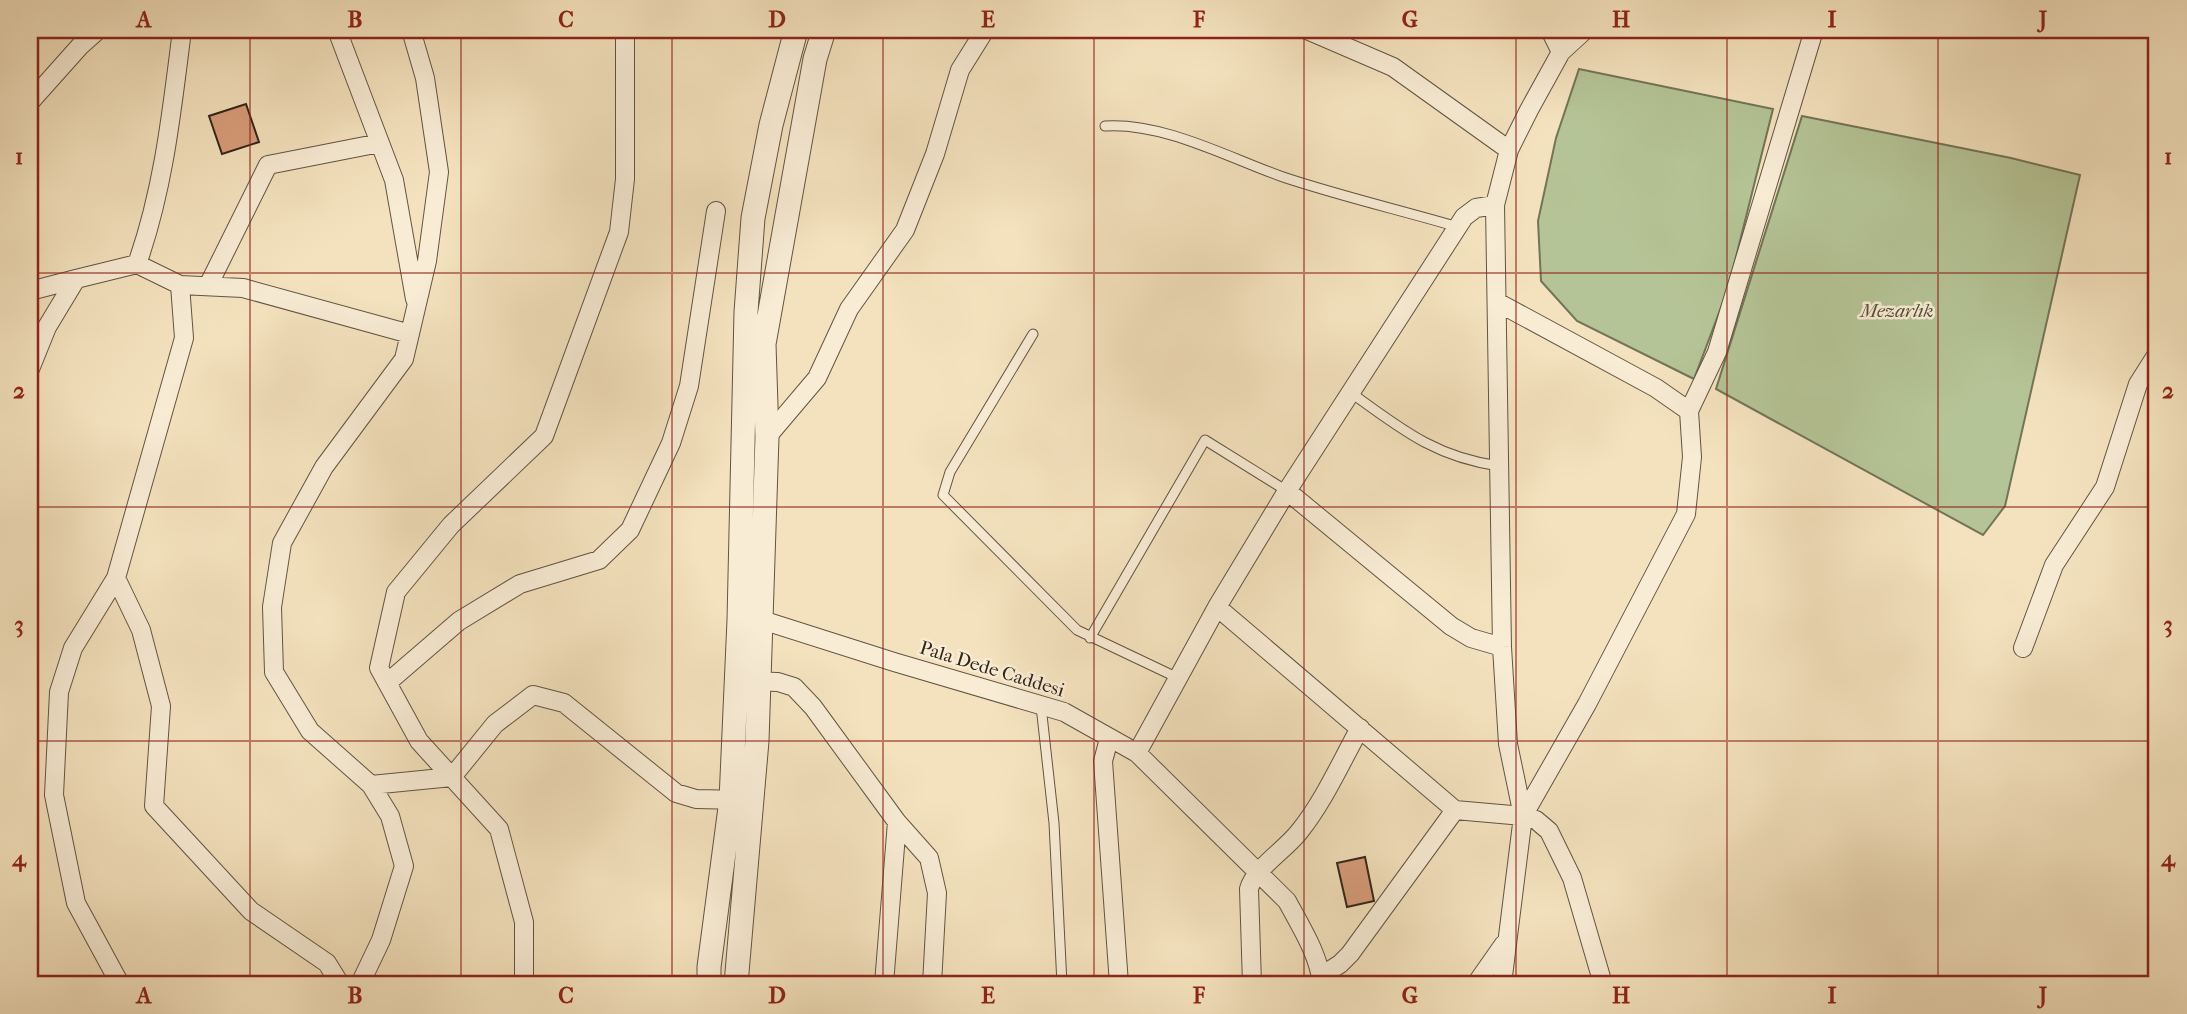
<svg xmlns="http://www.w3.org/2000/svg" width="2187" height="1014" viewBox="0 0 2187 1014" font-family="'IM FELL French Canon',serif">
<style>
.green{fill:#b5c496;stroke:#737458;stroke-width:2}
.building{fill:#d89d7b;stroke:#312519;stroke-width:2}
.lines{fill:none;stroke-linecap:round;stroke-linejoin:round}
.service-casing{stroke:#625442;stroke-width:11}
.minor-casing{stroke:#625442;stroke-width:20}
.tertiary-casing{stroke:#625442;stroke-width:25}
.service{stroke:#f8ecd5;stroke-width:9}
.minor{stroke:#f8ecd5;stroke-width:18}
.tertiary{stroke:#f8ecd5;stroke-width:23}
.grid{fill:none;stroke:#8f2418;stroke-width:2;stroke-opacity:0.55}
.labels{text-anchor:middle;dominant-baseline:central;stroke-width:5;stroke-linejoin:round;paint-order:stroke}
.park-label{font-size:19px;font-style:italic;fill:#524d38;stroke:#f8ecd5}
.street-label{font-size:19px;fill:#312519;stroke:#f8ecd5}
.neatline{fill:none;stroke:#8f2418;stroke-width:2.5}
.grid-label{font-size:23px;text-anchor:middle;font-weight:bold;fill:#8f2418}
</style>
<rect width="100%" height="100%" fill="#f4e2be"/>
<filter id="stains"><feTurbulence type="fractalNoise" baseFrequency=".00286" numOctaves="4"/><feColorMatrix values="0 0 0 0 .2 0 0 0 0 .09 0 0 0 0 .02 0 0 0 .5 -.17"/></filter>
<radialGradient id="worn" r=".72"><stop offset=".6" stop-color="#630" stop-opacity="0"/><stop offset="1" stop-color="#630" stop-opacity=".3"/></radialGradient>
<path class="green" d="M1579 69 1773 109 1728 289 1694 379 1577 321 1541 281 1538 221 1556 138Z
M1802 116 2011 158 2080 175 2005 506 1983 535 1716 389Z"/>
<path class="building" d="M246 104 259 142 222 154 209 116Z
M1365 857 1374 901 1347 907 1337 863Z"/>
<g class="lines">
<g class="service-casing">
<path id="service" d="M1105 126C1163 122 1229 158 1283 177 1340 196 1400 210 1458 227
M1033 334 950 472 943 495 1077 630 1178 678
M1350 392C1401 429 1435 457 1499 466
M1090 638 1205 440 1287 491
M1041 706 1054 823 1062 984"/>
</g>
<g class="minor-casing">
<path id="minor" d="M182 30C172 109 164 188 137 264L180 285 184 338 116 578 141 630 161 706 154 806 251 911 327 963 340 984
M337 30 394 180 415 299
M411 30 425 78 439 172 427 261 404 359 324 467 282 543 272 607 274 672 310 731 371 785 452 777 495 724 533 695 564 703 676 793 696 799 743 800
M1307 30 1393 67 1509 150
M1550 30 1561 52 1585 30
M30 102 80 46 98 30
M180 285 243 288 410 334
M208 286 268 165 380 143
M30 291 76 279
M1497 302 1656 388 1689 411
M30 369 47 327 76 279 137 264
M767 437 817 378 849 309 905 230 935 154 960 70 985 30
M1287 491 1451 626 1471 638 1502 647
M116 578 73 648 59 692 54 795 76 903 120 984
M1217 607 1455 810 1523 816 1536 820 1549 831 1572 878 1603 984
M749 620H762L894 662 1064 712 1137 753 1287 901C1301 927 1319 955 1322 984
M2023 648 2054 565 2105 487 2138 384 2157 354
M747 681 778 682 794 687 813 707 897 822 929 858 937 893 932 984
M387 683 459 621 520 584 599 560 630 530 671 443 689 386 716 211
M1109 739 1103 761 1119 984
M1137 753 1217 607 1287 491 1464 217 1476 208 1495 205
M1523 816 1508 744 1502 647 1495 205 1509 150 1529 110 1561 52 1564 30
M1321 976 1340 964 1350 954 1455 810
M360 984 381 940 404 866 390 816 371 785
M524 984V922L499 829 419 741 379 668 396 592 451 525 544 436 619 232 625 179V30
M884 984 897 822
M1252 984 1249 889C1254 869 1285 850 1299 832 1324 801 1341 762 1360 728
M1476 984 1504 944
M1502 984 1523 816 1587 704 1686 514 1692 457 1689 411 1717 352 1814 30"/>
</g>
<g class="tertiary-casing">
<path id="tertiary" d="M709 984V967L731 800 739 620 746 312 753 218 771 125 796 30
M736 984 757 741 767 437 764 344 815 59 824 30"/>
</g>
<use href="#service" class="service"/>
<use href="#minor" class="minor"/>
<use href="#tertiary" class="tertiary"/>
</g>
<path class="grid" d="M250 30V984M461 30V984M672 30V984M883 30V984M1094 30V984M1304 30V984M1516 30V984M1727 30V984M1938 30V984M30 273H2157M30 507H2157M30 741H2157"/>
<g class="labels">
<g class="park-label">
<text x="1897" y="311">Mezarlık</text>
</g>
<g class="street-label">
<text transform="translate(992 669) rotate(17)">Pala Dede Caddesi</text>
</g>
</g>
<rect width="2187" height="1014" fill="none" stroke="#f4e2be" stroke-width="77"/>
<rect x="38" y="38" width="2110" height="938" class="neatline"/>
<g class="grid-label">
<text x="144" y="27">A</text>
<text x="355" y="27">B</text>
<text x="566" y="27">C</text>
<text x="777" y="27">D</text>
<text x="988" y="27">E</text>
<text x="1199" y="27">F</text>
<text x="1410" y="27">G</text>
<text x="1621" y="27">H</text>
<text x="1832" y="27">I</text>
<text x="2043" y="27">J</text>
<text x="19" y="164">1</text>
<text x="2168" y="164">1</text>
<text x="19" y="398">2</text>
<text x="2168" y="398">2</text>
<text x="19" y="632">3</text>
<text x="2168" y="632">3</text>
<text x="19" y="866">4</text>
<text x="2168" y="866">4</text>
<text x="144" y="1003">A</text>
<text x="355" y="1003">B</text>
<text x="566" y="1003">C</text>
<text x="777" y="1003">D</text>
<text x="988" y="1003">E</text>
<text x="1199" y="1003">F</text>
<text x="1410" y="1003">G</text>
<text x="1621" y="1003">H</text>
<text x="1832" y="1003">I</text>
<text x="2043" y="1003">J</text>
</g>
<rect width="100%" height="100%" filter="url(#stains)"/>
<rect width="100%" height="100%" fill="url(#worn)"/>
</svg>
